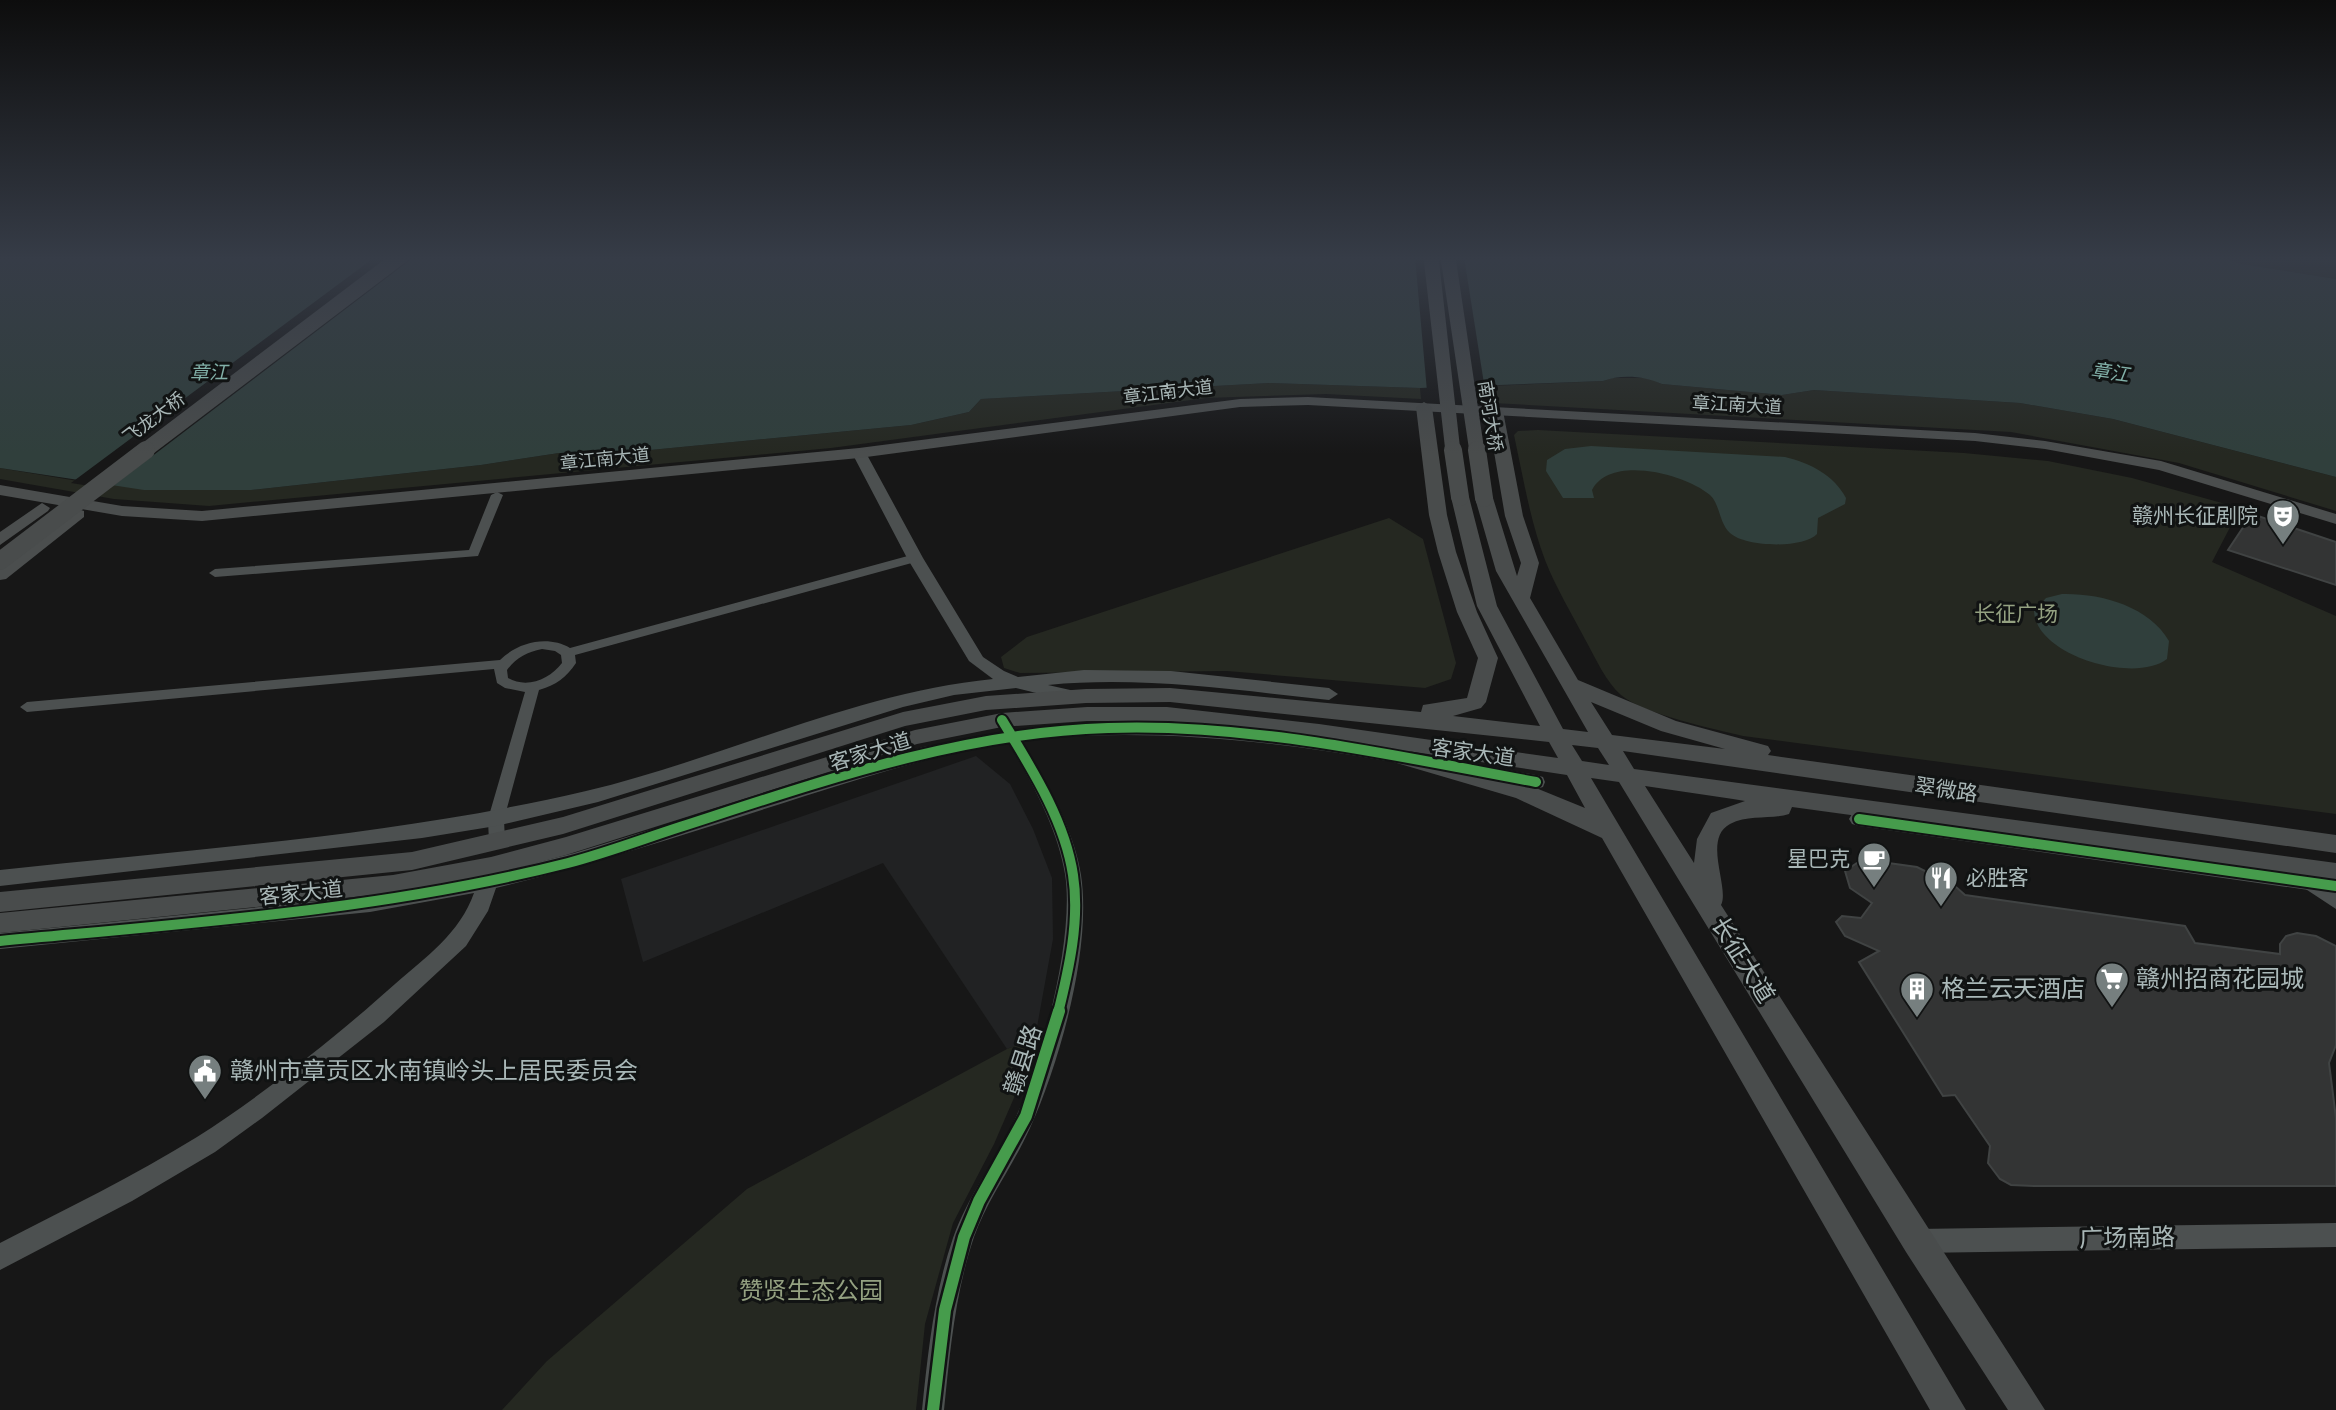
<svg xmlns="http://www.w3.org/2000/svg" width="2336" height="1410" viewBox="0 0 2336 1410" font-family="'Nunito Sans','Noto Sans SC',sans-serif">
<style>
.built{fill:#212223}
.green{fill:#252821}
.water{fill:#303f3c}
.pier{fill:#171717}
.building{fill:#333434;stroke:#404343;stroke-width:2}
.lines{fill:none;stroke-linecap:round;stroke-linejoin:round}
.minor{fill:#4c5050;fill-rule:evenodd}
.tertiary{fill:#4c5050;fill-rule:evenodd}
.secondary{fill:#4b4e4e;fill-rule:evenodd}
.primary{fill:#494c4c;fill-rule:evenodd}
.primary-bridge-far1{stroke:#494c4c;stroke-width:15}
.primary-bridge{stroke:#494c4c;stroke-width:18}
.cycleway-far1-casing{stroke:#111313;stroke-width:14}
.cycleway-casing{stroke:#111313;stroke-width:17}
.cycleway-far1{stroke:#469c4c;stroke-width:10}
.cycleway{stroke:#469c4c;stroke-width:12}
.labels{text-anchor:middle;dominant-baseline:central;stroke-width:6;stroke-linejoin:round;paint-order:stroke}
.far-street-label{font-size:18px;fill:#a9b7b7;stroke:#111313}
.far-water-label{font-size:19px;font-style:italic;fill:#82b0a8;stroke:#111313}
.poi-label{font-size:21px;fill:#a9b7b7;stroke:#111313;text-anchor:end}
.park-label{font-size:21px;fill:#94a181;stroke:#111313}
.street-label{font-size:21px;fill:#a9b7b7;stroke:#111313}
.near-street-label{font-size:24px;fill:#a9b7b7;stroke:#111313}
.near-poi-label{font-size:24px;fill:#a9b7b7;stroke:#111313;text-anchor:start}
.near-park-label{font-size:24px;fill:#94a181;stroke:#111313}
</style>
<rect width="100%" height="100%" fill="#171717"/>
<path class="built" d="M976 756 1010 784 1033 829 1052 878 1053 939 1035 1038 1007 1049 883 863 643 962 621 879Z"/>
<path class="green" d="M2221 257H2336V279L2242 264Z
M1612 378H1649L1662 384 1782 395 1814 390 2020 403 2113 419 2336 477V511L2179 463 2011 432 1493 403 1489 386 1603 381Z
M1269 383 1420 388 1421 399 1326 394 1206 398 831 448 209 506 114 499 0 479V468L84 482 251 490 481 465 559 453 609 454 911 425 969 412 981 399Z
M1538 430 1964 453 2048 461 2132 478 2240 508 2212 562 2336 616V814L1743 736C1714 729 1643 714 1621 695 1606 682 1596 659 1586 641 1572 614 1556 588 1545 560 1530 520 1523 477 1514 435L1518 431Z
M1389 518 1423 539 1456 663 1451 679 1425 688 1227 671 1020 673 1004 668 1001 657 1027 637Z
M1035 1038 1020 1084 994 1144 953 1223 925 1324 916 1410H502L547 1361 747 1189 1007 1049Z"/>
<path class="water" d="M0 257H2221L2242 264 2336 279V477L2113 419 2020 403 1814 390 1782 395 1662 384C1645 376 1621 374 1603 381L1420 388 1269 383 981 399 969 412 911 425 609 454 559 453 481 465 251 490H144L0 468Z
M1591 446 1785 457C1810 463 1834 475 1846 498L1845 504 1818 518 1817 534C1803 549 1745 547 1730 533 1719 523 1720 504 1710 495 1686 474 1610 454 1592 490L1594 498H1563L1546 471 1547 460 1565 449Z
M2062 594C2100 593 2149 606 2169 641L2167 659C2135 684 2036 656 2034 611L2046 598Z"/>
<path class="pier" d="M375 257H414L109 489 71 483Z
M1415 257H1464L1485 390 1427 391Z"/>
<path class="building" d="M2252 514 2336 542V585L2228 550Z
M1874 861 1917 867 1955 886 1965 895 2185 926 2195 943 2280 954V944L2286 936 2297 933 2316 936 2336 946V1045L2329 1063 2336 1118V1186H2034L2011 1185 2000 1179 1988 1163 1990 1146 1955 1095 1943 1096 1859 962 1879 951 1845 936 1836 922 1842 916 1861 918 1872 903 1850 888 1845 871 1857 863Z"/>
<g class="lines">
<path class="minor" d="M497 492 503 495 478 556 215 577 209 573 215 569 469 550 491 495Z
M915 554 921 558 919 561 575 655 576 663C566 678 556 685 539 690L504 819 505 843 503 847H491L489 843 488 819 525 692 505 688 497 683 494 669 27 712 20 707 27 702 500 660C518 642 548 635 570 648ZM542 649 555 651 561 655 562 663C550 679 527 689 508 678L507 670C516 658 527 652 542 649Z
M1002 715 1007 717C1035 762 1073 822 1081 875 1092 948 1060 1062 1030 1128 1013 1166 988 1198 974 1237 955 1293 950 1352 944 1410H922C928 1352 934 1294 953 1238 968 1196 995 1161 1014 1121 1042 1063 1075 937 1065 874 1056 819 1022 766 995 720Z
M2304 874 2336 894V909L2298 884 2296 880 2298 876Z"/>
<path class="tertiary" d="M859 449 866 453 923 558 983 657 1004 671 1018 677 1084 670 1171 671 1329 688 1338 694 1329 700C1235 690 1142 676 1048 685L1079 692 1082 696 1079 700 1073 702 1016 688 954 695 903 707 598 802 496 826 422 838 0 886V870C196 849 394 836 586 791 722 759 853 693 993 679L969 661 907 558 852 453Z
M1179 722C1208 725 1387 740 1396 755L1387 761C1274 741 1160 729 1045 738 963 745 883 772 805 796 702 829 600 862 496 888L488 911 466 946 384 1022 262 1118 215 1152 132 1201 0 1270V1243C66 1209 134 1176 197 1137 263 1095 337 1036 395 984 426 957 460 933 474 893L370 912 0 949V933L370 896 480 876 483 870 490 867 498 872 574 853 923 747 1044 726Z
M1463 762 1536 775 1543 777 1545 782 1543 787 1536 789 1456 774 1454 769 1456 764Z
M1859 812 2336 878V894L1859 826 1852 824 1849 819 1852 814Z
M2336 1223V1247L1917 1253 1908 1250 1904 1241 1908 1232 1917 1229Z"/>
<path class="secondary" d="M1308 397 1975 433 2045 441 2161 461 2336 514V524L2159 470 2045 449 1975 441 1308 405 1240 407 859 458 202 521 122 516 0 495V485L122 506 202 511 859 448 1240 399Z
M42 503 50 508 48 511 0 545V532Z
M78 509 84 511V517L6 579 0 580V567Z"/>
<path class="primary" d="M1424 402 1432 407 1447 515 1456 552 1477 612 1498 658 1486 702 1481 708 1453 716 1540 726 1477 606 1451 497 1460 492 1469 497 1497 606 1563 729 1588 732 1496 571 1475 498 1478 494H1490L1493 498 1517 576 1521 563 1505 516 1487 411 1495 406 1503 411 1523 516 1539 563 1530 598 1578 680 1676 721 1768 746 1771 751 1768 755 2336 835V853L1623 751 1634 769 2336 863V881L1792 807 1789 814C1770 820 1749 814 1730 824 1702 839 1730 888 1721 905L2045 1410H2008L1906 1252 1619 782 1591 778 1966 1410H1930L1602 838 1516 798 1366 754 1363 749 1365 745 1167 721H1087L1002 727 917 744 566 855 491 875 393 893 0 933V913L393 875 491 857 566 837 915 730 1002 713 1087 707H1167L1319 724 1558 758 1549 742 1170 702 1086 703 986 710 905 726 563 834 412 870 0 912V892L412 852 563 817 903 712 986 696 1086 689 1170 688 1421 712 1423 705 1467 698 1478 658 1457 612 1438 552 1429 515 1416 407ZM1591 702 1661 731 1725 749 1612 735ZM1572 745 1598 748 1609 765 1582 761ZM1408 751 1567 775 1585 808 1531 786ZM1645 786 1733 799 1745 801 1711 813 1697 839 1694 863Z"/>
<path class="primary-bridge-far1" d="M1431 257 1453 452
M1448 257 1477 452
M143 452 400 257"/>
<path class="primary-bridge" d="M1453 450 1460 497
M1477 450 1484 498
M0 561 146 450"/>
<g class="cycleway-far1-casing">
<path id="cycleway-far1" d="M1002 720C1030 766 1065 820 1073 875 1080 920 1069 969 1058 1013
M1859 819 2336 886
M0 941C190 923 383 910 568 863 606 853 643 839 680 827 819 782 961 732 1108 728 1252 723 1395 756 1536 782"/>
</g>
<g class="cycleway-casing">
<path id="cycleway" d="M933 1410 945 1310 964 1237 979 1201 1026 1116 1059 1011"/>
</g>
<use href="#cycleway-far1" class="cycleway-far1"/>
<use href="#cycleway" class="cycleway"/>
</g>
<linearGradient id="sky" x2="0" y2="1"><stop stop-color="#0d0d0d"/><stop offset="0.57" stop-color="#363c47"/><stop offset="1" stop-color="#363c47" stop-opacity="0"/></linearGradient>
<rect width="2336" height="454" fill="url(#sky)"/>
<defs>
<g id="theatre-pin" transform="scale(1.75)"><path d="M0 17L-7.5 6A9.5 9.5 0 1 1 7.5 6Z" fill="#767f7f" stroke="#111313"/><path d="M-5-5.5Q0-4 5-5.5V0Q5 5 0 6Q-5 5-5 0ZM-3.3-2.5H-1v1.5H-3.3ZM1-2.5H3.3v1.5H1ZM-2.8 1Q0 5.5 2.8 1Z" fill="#fff"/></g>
<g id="cafe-pin" transform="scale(1.75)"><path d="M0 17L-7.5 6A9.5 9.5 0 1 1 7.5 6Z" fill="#767f7f" stroke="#111313"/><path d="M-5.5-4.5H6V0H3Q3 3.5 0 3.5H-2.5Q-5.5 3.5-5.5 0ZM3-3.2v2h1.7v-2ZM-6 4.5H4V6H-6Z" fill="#fff"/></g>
<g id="restaurant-pin" transform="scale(1.75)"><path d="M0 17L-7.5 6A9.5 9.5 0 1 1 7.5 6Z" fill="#767f7f" stroke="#111313"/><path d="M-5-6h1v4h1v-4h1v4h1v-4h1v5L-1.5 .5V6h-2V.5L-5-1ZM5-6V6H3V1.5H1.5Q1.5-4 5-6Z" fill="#fff"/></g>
<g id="supermarket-pin" transform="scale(1.75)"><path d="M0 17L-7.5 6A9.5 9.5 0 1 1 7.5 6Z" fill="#767f7f" stroke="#111313"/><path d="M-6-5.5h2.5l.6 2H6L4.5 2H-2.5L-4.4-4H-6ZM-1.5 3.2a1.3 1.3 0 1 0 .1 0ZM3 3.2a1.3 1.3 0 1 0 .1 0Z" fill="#fff"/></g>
<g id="building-pin" transform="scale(1.75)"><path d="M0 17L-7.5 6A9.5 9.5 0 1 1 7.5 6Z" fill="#767f7f" stroke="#111313"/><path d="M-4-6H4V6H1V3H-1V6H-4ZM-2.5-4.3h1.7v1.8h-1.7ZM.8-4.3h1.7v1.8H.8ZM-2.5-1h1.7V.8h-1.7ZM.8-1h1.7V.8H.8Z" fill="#fff"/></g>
<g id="civic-pin" transform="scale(1.75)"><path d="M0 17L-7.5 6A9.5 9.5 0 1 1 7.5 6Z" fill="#767f7f" stroke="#111313"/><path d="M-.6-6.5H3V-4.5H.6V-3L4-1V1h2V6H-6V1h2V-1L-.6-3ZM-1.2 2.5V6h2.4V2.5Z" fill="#fff"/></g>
</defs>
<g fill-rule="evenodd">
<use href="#theatre-pin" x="2283" y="516"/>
<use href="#cafe-pin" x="1874" y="859"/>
<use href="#restaurant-pin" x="1941" y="878"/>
<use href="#supermarket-pin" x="2112" y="979"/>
<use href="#building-pin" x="1917" y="989"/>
<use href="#civic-pin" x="205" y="1071"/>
</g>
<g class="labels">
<g class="far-street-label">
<text transform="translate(1168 392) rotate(-7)">章江南大道</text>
<text transform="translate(1737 405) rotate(3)">章江南大道</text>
<text transform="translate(1490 416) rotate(81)">南河大桥</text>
<text transform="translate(154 418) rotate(-37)">飞龙大桥</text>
<text transform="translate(605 459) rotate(-6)">章江南大道</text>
</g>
<g class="far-water-label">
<text x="209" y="373">章江</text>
<text transform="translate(2110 373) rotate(8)">章江</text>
</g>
<g class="poi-label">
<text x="2258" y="516">赣州长征剧院</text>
<text x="1850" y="859">星巴克</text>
<text x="1966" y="878" text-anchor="start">必胜客</text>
</g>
<g class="park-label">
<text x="2016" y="614">长征广场</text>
</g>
<g class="street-label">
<text transform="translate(870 752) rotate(-17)">客家大道</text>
<text transform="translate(1473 753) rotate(8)">客家大道</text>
<text transform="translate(1946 790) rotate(8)">翠微路</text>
<text transform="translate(301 893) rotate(-6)">客家大道</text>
</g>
<g class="near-street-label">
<text transform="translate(1743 960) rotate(58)">长征大道</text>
<text transform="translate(1023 1060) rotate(-72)">赣县路</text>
<text transform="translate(2127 1238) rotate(-1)">广场南路</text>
</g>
<g class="near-poi-label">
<text x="2136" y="979">赣州招商花园城</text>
<text x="1941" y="989">格兰云天酒店</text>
<text x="230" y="1071">赣州市章贡区水南镇岭头上居民委员会</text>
</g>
<g class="near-park-label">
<text x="811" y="1291">赞贤生态公园</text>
</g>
</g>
</svg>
